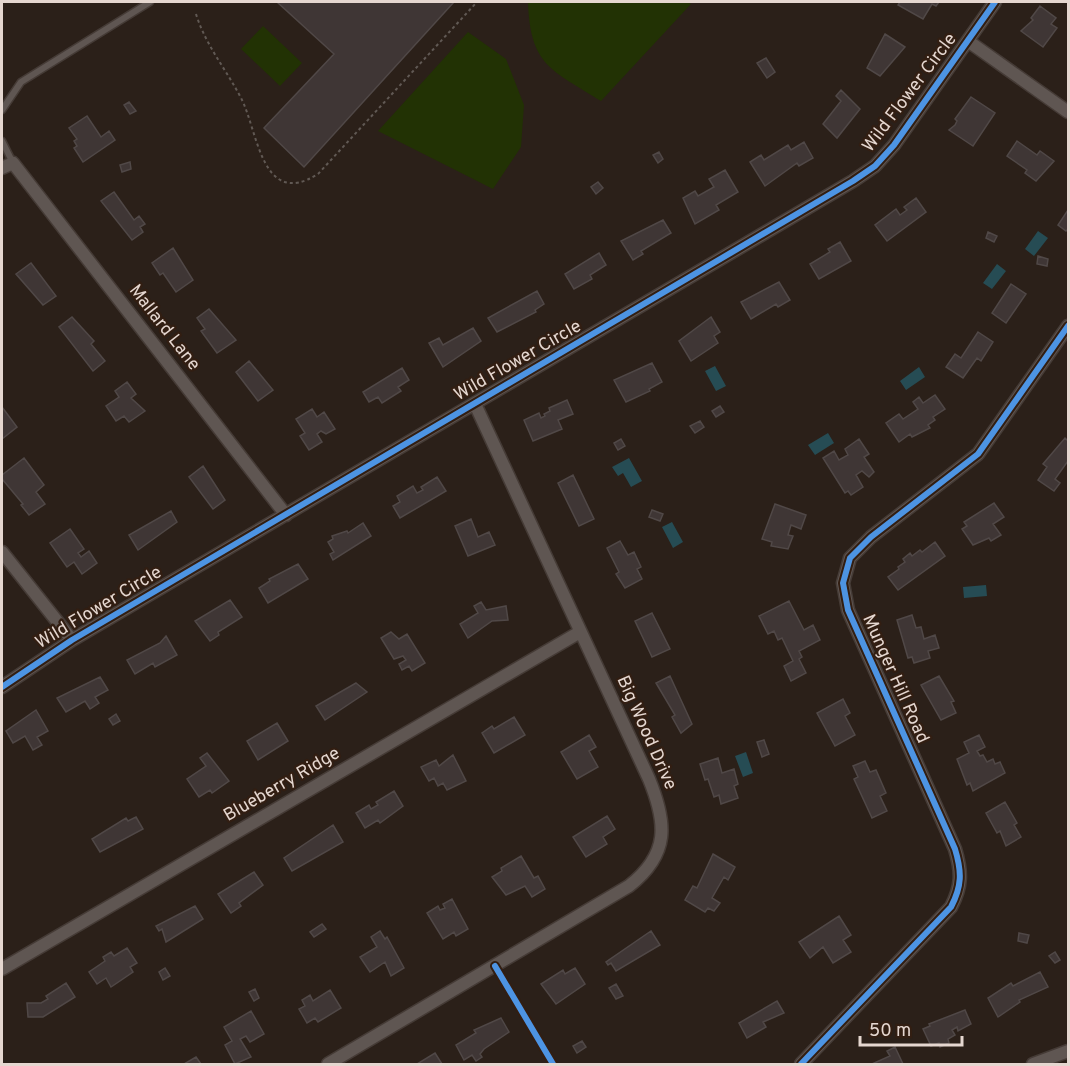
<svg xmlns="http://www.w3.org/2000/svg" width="1070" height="1066" viewBox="0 0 1070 1066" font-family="Overpass,sans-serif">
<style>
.green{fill:#223204}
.water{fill:#264c54}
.building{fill:#3f3635;stroke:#504847;stroke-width:1.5}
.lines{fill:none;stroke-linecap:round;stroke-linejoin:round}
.lane-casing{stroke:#453b36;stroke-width:9}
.street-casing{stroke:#453b36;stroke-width:15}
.path{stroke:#615954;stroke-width:2;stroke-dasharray:3 3;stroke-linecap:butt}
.lane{stroke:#5f5652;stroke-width:6}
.street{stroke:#5f5652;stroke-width:12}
.cycleway-casing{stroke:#321e12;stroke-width:10}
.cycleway{stroke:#4d94e3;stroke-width:6}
.labels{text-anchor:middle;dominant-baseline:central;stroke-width:4.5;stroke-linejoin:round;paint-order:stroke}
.street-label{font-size:18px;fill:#e5d7d0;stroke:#321e12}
</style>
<rect width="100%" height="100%" fill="#2b2019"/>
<path class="green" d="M528 2H687L691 4 601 101C552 70 530 66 528 2Z
M263 26 302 63 280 86 241 49Z
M468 32 506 59 524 105 521 147 493 189 378 131Z"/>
<path class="water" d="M1038 231 1048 238 1034 256 1025 249Z
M997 264 1006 271 992 289 983 283Z
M715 366 726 386 716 391 705 371Z
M919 367 925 377 906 390 900 381Z
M828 433 834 443 815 455 808 445Z
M629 458 642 481 631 487 623 473 618 476 612 467Z
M672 522 683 542 673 548 662 527Z
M986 585 987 596 964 598 963 587Z
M746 752 753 773 743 777 735 756Z"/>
<path class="building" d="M277 2H454L304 167 264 128 334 54Z
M900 2H939L936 6 932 4 923 19 898 5Z
M1040 6 1056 18 1051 24 1057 28 1043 47 1021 31 1033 20 1031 18Z
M885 34 905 47 880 76 867 68Z
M766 58 775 72 767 78 757 63Z
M841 90 860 109 837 138 823 124 841 101 836 96Z
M971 97 995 113 973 146 949 130 955 125 957 121 955 119Z
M129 102 136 111 130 114 124 105Z
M87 116 101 137 109 131 115 140 83 162 74 148 77 146 74 141 77 139 69 128Z
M1017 141 1037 155 1040 151 1054 161 1036 181 1025 173 1027 170 1007 156Z
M804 142 813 158 799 166 797 163 765 186 750 162 761 155 764 160 788 145 791 150Z
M659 152 663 159 658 163 653 155Z
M130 162 131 169 122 172 120 165Z
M725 170 738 192 716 205 719 210 695 224 683 198 695 191 698 196 714 187 709 179Z
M598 182 603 188 596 194 591 187Z
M114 192 134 220 139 216 145 224 140 227 143 232 132 240 101 201Z
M916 198 926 212 887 241 875 225 896 209 900 215 907 210 904 207Z
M1068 210V229L1066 231 1058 225Z
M663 220 671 233 641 251 643 254 633 260 621 241Z
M988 232 997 236 994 242 986 238Z
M840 242 851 261 819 279 810 264 830 252 828 249Z
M173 248 193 280 176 292 163 273 160 275 152 263Z
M599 253 606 265 590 275 592 279 574 289 565 274Z
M1038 256 1048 259 1047 266 1037 264Z
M31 263 56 296 43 305 16 274Z
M779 282 790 300 778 307 776 304 751 319 741 302Z
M1011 284 1026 294 1006 323 992 313Z
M537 291 544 304 535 310 536 312 497 332 488 318Z
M209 309 236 340 217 353 201 331 205 329 197 318Z
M72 317 94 341 91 344 105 361 93 371 59 327Z
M711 317 720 332 714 336 718 343 691 361 679 341Z
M473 328 481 341 443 367 429 343 439 338 443 345Z
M978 332 993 342 981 361 977 358 963 378 946 367 955 354 961 358Z
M249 361 273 390 258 401 236 372Z
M652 363 662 382 649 389 650 391 626 402 614 380Z
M402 368 409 380 398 387 401 391 382 403 378 397 369 402 363 392Z
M127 382 136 394 131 398 145 411 129 422 124 416 116 421 106 406 119 397 115 391Z
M935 395 945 409 933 417 935 420 928 425 930 428 912 437 910 434 899 442 886 423 899 414 903 419 918 409 913 402 919 397 923 403Z
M567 400 573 414 558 420 562 429 533 441 524 420 539 413 541 418 545 416 544 414 550 411 549 408Z
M720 406 724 412 716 417 712 411Z
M2 407 17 427 2 439Z
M312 409 317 417 324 412 335 429 326 434 321 431 317 434 322 442 309 450 300 436 305 433 296 419Z
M700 421 704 427 695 433 690 426Z
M1065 438 1068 441V461L1055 479 1060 483 1054 491 1038 480 1047 467 1043 464Z
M621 439 625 446 618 450 614 443Z
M859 439 869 454 864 457 874 472 869 477 862 471 856 475 863 487 851 495 848 491 845 493 823 458 834 451 839 460 848 455 845 449Z
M24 458 44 485 36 492 45 504 29 515 21 505 23 504 2 479V475Z
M203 466 225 500 213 509 189 477Z
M573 475 594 519 579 526 558 483Z
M437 477 446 491 400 518 393 506 400 502 397 496 413 486 417 493 423 490 421 487Z
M994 503 1004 517 993 524 1001 535 991 541 989 538 973 545 962 529 967 526 964 522Z
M775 504 806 515 801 529 791 525 788 535 793 536 788 549 771 546 772 542 762 539Z
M652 510 663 514 660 521 649 517Z
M171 511 177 522 138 550 129 535Z
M471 519 478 537 489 532 495 545 468 556 455 526Z
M363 523 371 536 333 560 330 554 334 552 328 542 333 539 332 536 347 531 348 533Z
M70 529 84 549 78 553 81 557 89 551 97 563 82 574 74 562 67 567 50 543Z
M620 541 628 555 634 552 641 567 637 569 642 579 625 588 616 574 619 572 607 548Z
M935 542 945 556 898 590 888 577 899 569 898 567 905 562 903 559 910 553 912 556 920 550 922 552Z
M298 564 308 579 268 603 259 588 270 581 269 579Z
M230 600 242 617 218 632 219 635 210 641 195 621Z
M789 601 804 630 813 625 820 640 799 651 802 657 799 659 806 673 791 681 784 666 793 661 782 638 778 640 774 631 768 634 759 616Z
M481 602 486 610 506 606 508 620 492 621 468 638 460 624 478 613 474 606Z
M652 613 670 649 652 657 635 621Z
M912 615 916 628 921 627 924 639 935 635 939 648 928 651 930 658 914 663 912 657 908 658 897 620Z
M391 632 399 639 407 634 425 663 412 671 409 666 402 670 399 664 406 660 403 656 394 659 381 638Z
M166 636 177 655 155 667 153 663 135 674 127 660 160 643Z
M670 676 692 724 681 733 672 717 675 715 656 683Z
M939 676 954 701 951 702 956 713 941 720 921 685Z
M100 677 108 690 95 697 99 703 90 709 85 701 66 712 57 698Z
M356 683 367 692 325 720 316 706Z
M843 699 850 713 845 716 855 735 835 746 817 713Z
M36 710 48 731 37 737 42 745 33 750 25 736 13 743 6 731Z
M116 714 120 721 113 725 109 719Z
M514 717 525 735 494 753 482 733 492 726 494 729Z
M277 723 288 741 258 760 247 741Z
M589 735 596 747 589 751 598 767 577 779 561 752Z
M979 735 985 747 977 751 980 756 983 755 987 762 993 759 995 764 1000 762 1005 773 973 791 970 783 967 785 957 759 969 753 964 742Z
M764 740 769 754 762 757 757 742Z
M207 753 229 781 212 793 210 790 199 797 187 779 206 766 200 758Z
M453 755 466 781 447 790 443 783 438 786 434 778 429 781 421 767 436 760 439 766Z
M718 758 722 773 734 769 738 784 734 786 738 798 721 804 719 795 714 797 708 779 705 780 700 764Z
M865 761 870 772 876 770 886 793 880 796 887 811 872 818 854 779 858 777 853 766Z
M394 791 403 806 380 823 378 820 365 828 356 813 369 805 371 809 378 805 376 802Z
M1005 802 1017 823 1014 825 1021 837 1006 846 1000 831 997 833 986 813Z
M607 816 615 829 603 837 607 844 586 857 573 837Z
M136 817 143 829 100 852 92 839 126 818 128 821Z
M333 825 343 842 292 871 284 858Z
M713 854 735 867 728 880 724 877 712 898 720 903 714 911 708 908 705 912 685 900 693 886 697 888Z
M521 856 534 878 538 876 545 889 532 897 525 886 506 895 492 877 502 871 501 868Z
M254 872 263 885 239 903 241 906 231 913 218 894Z
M452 899 468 929 456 936 454 932 443 939 427 913 438 906 440 910 445 908 443 904Z
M195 906 203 919 166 942 162 929 159 931 156 926Z
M839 916 851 935 843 940 851 952 833 963 823 947 810 958 799 942Z
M322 924 326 929 314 937 310 932Z
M380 931 385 939 387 937 404 968 391 976 385 962 370 972 360 957 377 947 371 937Z
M651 931 660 945 616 971 611 963 608 965 606 962Z
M1019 933 1029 935 1027 943 1018 941Z
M127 948 137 963 130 967 133 972 111 987 106 978 97 984 89 972 105 961 103 957 111 952 114 956Z
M1055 952 1060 960 1055 963 1049 956Z
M165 968 170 976 163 980 159 972Z
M575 968 585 984 556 1004 541 984 563 970 565 974Z
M1040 972 1048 987 1019 1000 1020 1002 998 1017 988 998 1011 983 1013 986Z
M66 983 75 997 43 1017H28L27 1003H41L48 999 46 996Z
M616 984 623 996 616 999 609 988Z
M255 989 259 998 254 1001 249 992Z
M330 990 341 1008 318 1022 315 1018 307 1023 299 1009 305 1006 302 1000 310 995 313 1001Z
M777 1001 784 1013 763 1022 766 1027 747 1038 739 1023Z
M965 1010 971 1024 958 1031 957 1027 952 1030 955 1035 948 1039 949 1043 940 1047 939 1043 931 1046 923 1029 930 1026 929 1024Z
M251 1011 264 1034 250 1042 246 1036 240 1039 251 1057 235 1064 225 1045 232 1041 224 1027Z
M501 1018 509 1032 484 1049 480 1054 482 1057 476 1061 472 1055 464 1060 456 1045 476 1033 474 1030Z
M582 1041 586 1047 577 1053 573 1046Z
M895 1047 903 1064H872L890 1056 887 1051Z
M435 1053 442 1064H417Z
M196 1057 201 1064H184Z"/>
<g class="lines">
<g class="lane-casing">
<path id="lane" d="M2 110 21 82 150 2
M2 141 13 163"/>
</g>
<g class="street-casing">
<path id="street" d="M968 41 1068 112
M2 168 13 163 286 515
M2 552 72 640
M2 687 72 640 853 181 875 166 894 145 995 2
M2 969 580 632
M328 1064 629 886C670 854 667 823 649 779L475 404
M801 1064 951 907C962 886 962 872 955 849L848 610 843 583 850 558 871 537 978 454 1068 326
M1033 1064 1068 1051"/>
</g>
<path class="path" d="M196 14C206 46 226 69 241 98 258 130 261 210 318 174L477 2"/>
<use href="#lane" class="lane"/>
<use href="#street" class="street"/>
<g class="cycleway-casing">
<path id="cycleway" d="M2 687 72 640 853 181 875 166 894 145 995 2
M495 966 553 1064
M801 1064 951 907C962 886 962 872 955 849L848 610 843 583 850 558 871 537 978 454 1068 326"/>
</g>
<use href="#cycleway" class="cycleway"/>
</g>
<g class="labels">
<g class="street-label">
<text transform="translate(910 93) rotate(-53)">Wild Flower Circle</text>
<text transform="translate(164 328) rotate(52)">Mallard Lane</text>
<text transform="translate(518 361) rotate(-30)">Wild Flower Circle</text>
<text transform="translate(99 608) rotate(-31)">Wild Flower Circle</text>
<text transform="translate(895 679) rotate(66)">Munger Hill Road</text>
<text transform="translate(646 733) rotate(66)">Big Wood Drive</text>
<text transform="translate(282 785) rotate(-30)">Blueberry Ridge</text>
</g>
</g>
<rect width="1070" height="1066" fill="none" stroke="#e5d7d0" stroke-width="6"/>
<path d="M860 1036v9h102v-9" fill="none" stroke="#e5d7d0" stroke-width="3"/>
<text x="869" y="1036" font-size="18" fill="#e5d7d0" stroke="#321e12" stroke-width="4.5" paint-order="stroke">50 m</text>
</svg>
